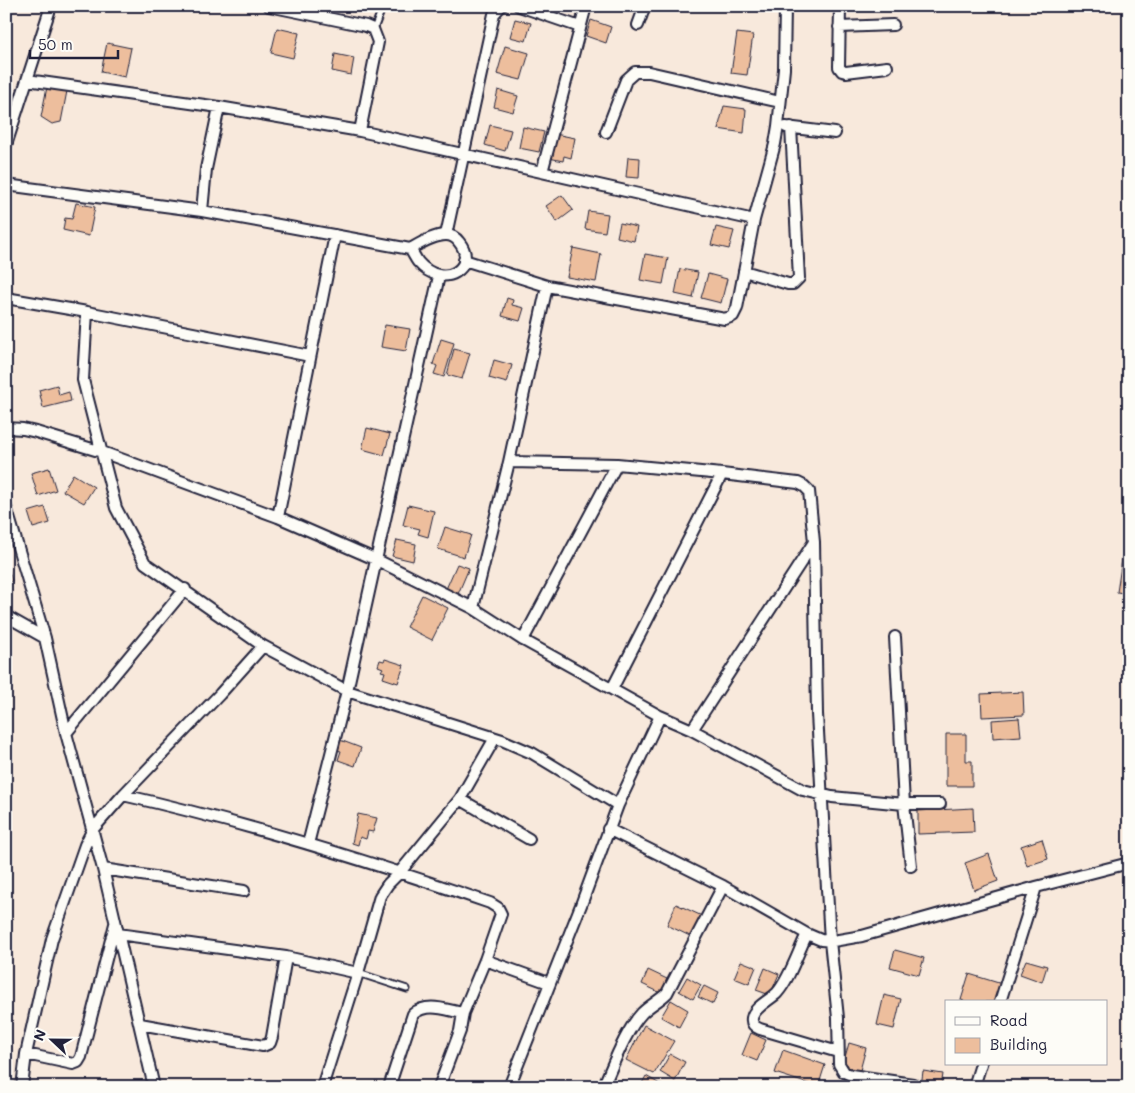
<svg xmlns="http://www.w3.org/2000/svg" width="1135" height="1093" viewBox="0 0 1135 1093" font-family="Mali,sans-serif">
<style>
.building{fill:#edbe9d;stroke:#22223b}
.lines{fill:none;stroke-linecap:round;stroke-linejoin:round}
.service-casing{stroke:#22223b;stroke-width:9}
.minor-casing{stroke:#22223b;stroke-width:14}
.service{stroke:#fdfcf7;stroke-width:5}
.minor{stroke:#fdfcf7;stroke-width:10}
</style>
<rect width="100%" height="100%" fill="#f8e9dc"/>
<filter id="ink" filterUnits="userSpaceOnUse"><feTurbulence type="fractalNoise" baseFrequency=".02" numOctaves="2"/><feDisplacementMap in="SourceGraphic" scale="10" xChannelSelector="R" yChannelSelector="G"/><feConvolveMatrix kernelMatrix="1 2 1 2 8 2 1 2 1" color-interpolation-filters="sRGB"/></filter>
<g filter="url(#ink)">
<path class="building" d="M515 19 531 23 526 41 510 37Z
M591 20 611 27 606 43 586 36Z
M277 28 299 33 293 58 271 53Z
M737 33 753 35 747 75 731 73Z
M107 43 131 48 125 77 101 72Z
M505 46 529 53 521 80 497 74Z
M335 54 354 58 351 75 332 71Z
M47 87 67 91 61 122 52 124 41 117Z
M498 90 518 96 513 112 494 107Z
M724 106 746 109 744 133 718 129Z
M490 125 511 130 505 151 485 145Z
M523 127 544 132 539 152 519 148Z
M555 134 575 138 571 158 564 156 563 161 549 158Z
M628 157 640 158 639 178 626 177Z
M562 195 573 210 557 222 546 206Z
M76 203 95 207 89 236 63 230 65 218 72 219Z
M588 211 608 214 605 232 585 229Z
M620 223 637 227 634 241 617 237Z
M716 227 734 231 729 249 711 245Z
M573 248 601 254 596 282 567 277Z
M645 254 668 258 663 284 640 280Z
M680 269 698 272 693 298 675 294Z
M708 274 727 279 721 303 701 298Z
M507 298 513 300 512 305 524 308 520 321 502 316Z
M385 325 410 329 406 351 381 347Z
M441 339 454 343 444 377 434 374 437 366 433 364Z
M454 349 470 353 462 379 447 375Z
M494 360 512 365 507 383 489 378Z
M57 385 59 395 69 392 71 401 43 408 39 390Z
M367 428 390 434 384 455 362 449Z
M49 468 56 490 38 496 31 473Z
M73 474 94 487 84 503 63 491Z
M408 505 434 511 428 537 418 534 420 529 403 525Z
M45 507 50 523 33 528 28 512Z
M445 527 471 535 464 557 438 549Z
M1126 533H1129V594L1117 592Z
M397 540 416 544 413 561 392 556Z
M6 560 12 581 6 583Z
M457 564 469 568 458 594 446 589Z
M422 595 448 608 432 640 406 627Z
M385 659 404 665 398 683 383 678 385 672 381 671 383 668 378 666 380 660 384 661Z
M1023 692 1024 715 982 717 981 694Z
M1019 718 1021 736 993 738 992 720Z
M946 734H966V761H972V786H946Z
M340 740 361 748 355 766 338 760 341 751 336 750Z
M973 808 974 832 918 834V811Z
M358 814 377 818 373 832 368 831 366 839 360 837 358 845 352 843Z
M1042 839 1048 859 1027 866 1021 846Z
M989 854 998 881 974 890 965 863Z
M676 904 702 916 692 937 667 925Z
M895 950 924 958 919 975 890 967Z
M1026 960 1047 966 1042 982 1020 974Z
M741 961 756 967 749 984 734 978Z
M765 968 779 974 770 995 756 990Z
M648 970 667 979 661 993 642 984Z
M969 974 1002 984 996 1002H967L961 1000Z
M687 977 701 985 693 999 679 991Z
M704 986 718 993 713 1004 698 997Z
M884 995 901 999 894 1029 877 1025Z
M671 1000 688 1010 679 1027 661 1017Z
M644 1025 674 1041 654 1074 626 1060Z
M751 1033 766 1040 757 1061 742 1055Z
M849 1043 866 1048 859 1074 846 1071 848 1065 843 1064Z
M783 1050 825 1065 818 1087 775 1073Z
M670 1054 685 1062 675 1081 660 1072Z
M923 1071 943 1074 941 1087H921Z
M646 1076 665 1087H640Z"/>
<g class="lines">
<g class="service-casing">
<path id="service" d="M374 29 383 6
M358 973 407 989"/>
</g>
<g class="minor-casing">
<path id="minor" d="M269 6 366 26 373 29 378 42 360 131
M519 6 580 27
M840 6 839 67 842 71 846 72 887 67
M638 25 645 6
M839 27 893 25
M27 80 219 107 360 131 754 220
M786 127 835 133
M606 132 626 80 635 72H649L780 102
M6 145 51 6
M542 172 586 6
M6 185 202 211 410 249C421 243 434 235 446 235 451 235 456 238 459 242 479 266 444 292 418 262 415 258 413 253 410 249
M202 211 206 169 219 107
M446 235 494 14 501 6
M464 260 547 286 725 319 733 316 737 308 754 220 775 144 778 126 784 69 785 6
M744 271 788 284H793L799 278 791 127
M547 286 509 462 617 464 722 474 612 689
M6 298 87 312 83 380 116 508 145 563 263 646 347 691 439 276
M87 312 310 356
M6 428 23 429 36 432 102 452 278 517 377 560 473 608 523 640 660 716 692 730 803 790 832 797 904 804H940
M722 474 798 483 804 486 809 491 814 542 817 714 830 941 838 1018 839 1064 844 1072 851 1075 913 1084
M6 507 45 638 66 733 103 869 154 1087
M278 517 335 235
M473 608 509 462
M6 616 45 638
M895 637 904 804 911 866
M523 640 617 464
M692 730 814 542
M66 733 185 589
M495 738 460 799 529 839
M123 795C247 823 369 861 490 903L498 908 501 914 485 960 463 1013C446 1010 427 1002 413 1014L389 1087
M608 829 723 886 807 934 821 940 833 941 862 936 1036 887 1129 863
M308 844 347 691 502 740 532 753 618 805
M103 869 244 891
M118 934 286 957 272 1037 270 1043 263 1046 140 1024
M807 934C798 952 790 978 777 993 770 1000 754 1007 752 1018 751 1024 755 1027 760 1029L838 1052
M286 957 358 973
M485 960 549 983
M1000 1002 1036 887
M26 1054 73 1064 78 1062 81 1057 115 924
M976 1080 981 1064
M22 1087 26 1054 52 939 85 845 93 829 123 795 220 694 263 646
M322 1087 358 973 380 896 388 884 400 872 460 799
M439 1087 460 1031 463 1013
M509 1087 581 905 618 805 660 716
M603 1087C613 1065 626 1030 642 1013 650 1005 659 1001 667 993L723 886"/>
</g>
<use href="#service" class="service"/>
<use href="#minor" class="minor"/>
</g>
</g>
<rect width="1135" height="1093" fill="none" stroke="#fdfcf7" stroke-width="25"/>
<rect x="12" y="12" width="1110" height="1068" fill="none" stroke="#22223b" stroke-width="2" filter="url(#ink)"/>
<rect x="945" y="1000" width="162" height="65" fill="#fdfcf7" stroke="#a5a5ac"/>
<rect x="955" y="1017" width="25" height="8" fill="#fdfcf7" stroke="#a5a5ac"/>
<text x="990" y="1026" font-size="15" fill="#22223b">Road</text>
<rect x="955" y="1038" width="25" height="15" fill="#edbe9d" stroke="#a5a5ac"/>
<text x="990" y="1050" font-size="15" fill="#22223b">Building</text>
<g transform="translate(52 1040) rotate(292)" stroke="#fdfcf7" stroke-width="4" paint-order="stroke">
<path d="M0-4L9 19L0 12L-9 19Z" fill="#22223b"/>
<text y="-8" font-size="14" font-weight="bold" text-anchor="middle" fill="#22223b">N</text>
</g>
<path d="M30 50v8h88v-8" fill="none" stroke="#22223b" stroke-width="2.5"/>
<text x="38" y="50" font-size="15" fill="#22223b" stroke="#fdfcf7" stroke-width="4" paint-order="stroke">50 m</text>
</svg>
